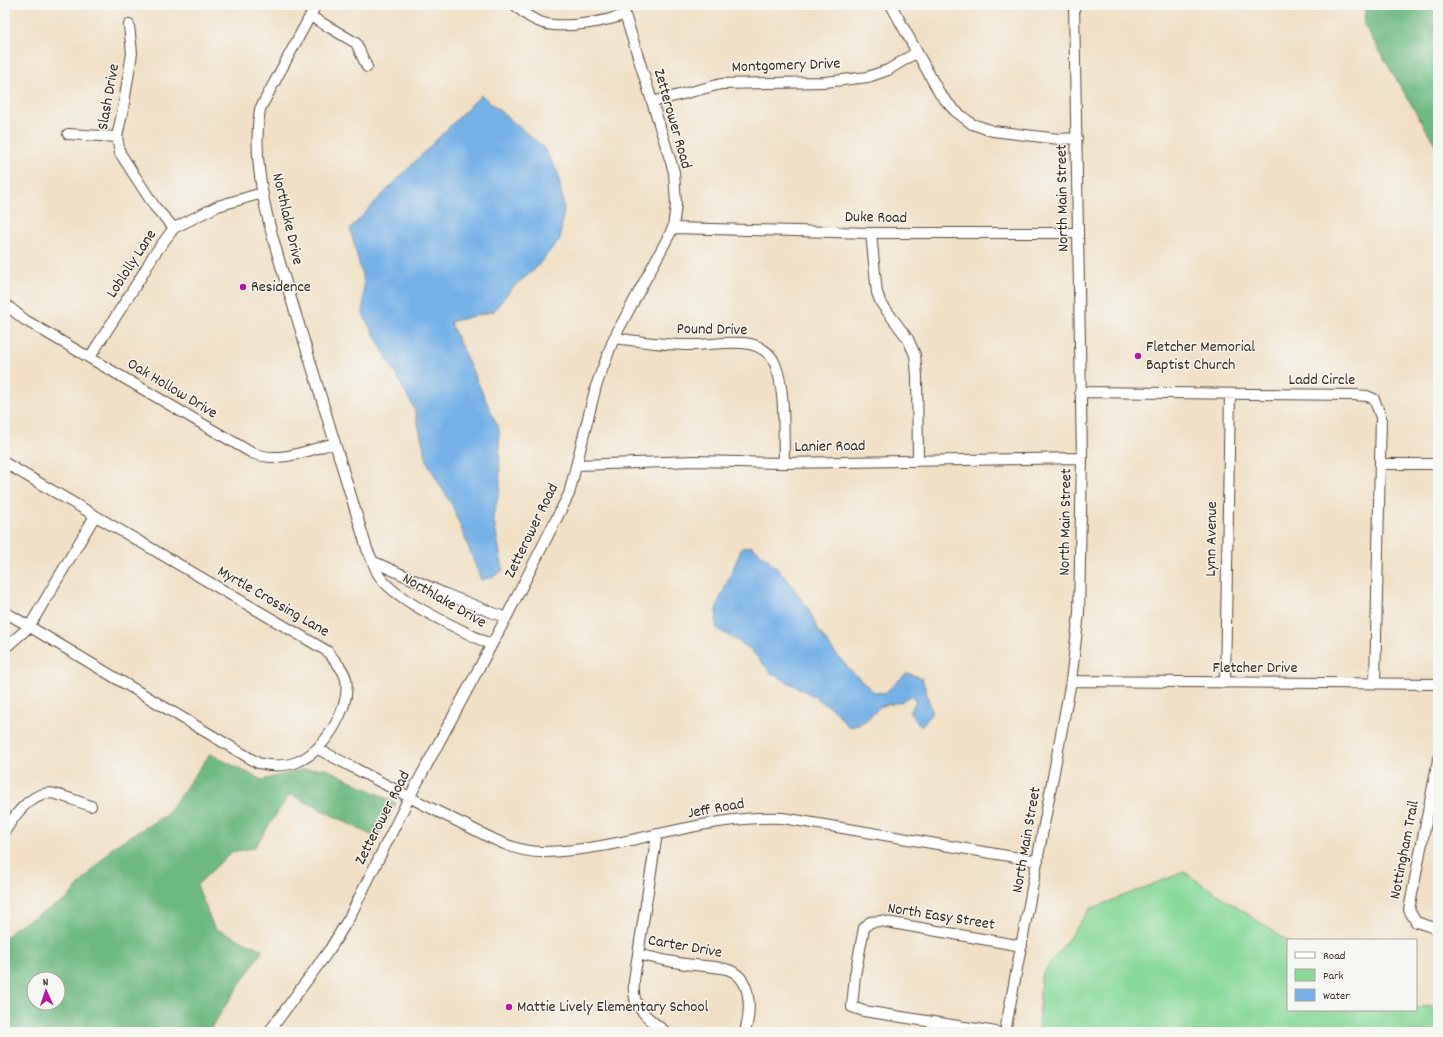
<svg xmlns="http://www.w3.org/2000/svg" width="1443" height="1037" viewBox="0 0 1443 1037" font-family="Dekko,sans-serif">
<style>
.green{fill:#89d998;stroke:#62825b}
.forest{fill:#6eb980;stroke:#54724f;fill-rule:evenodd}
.water{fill:#75b0e6;stroke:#586d82}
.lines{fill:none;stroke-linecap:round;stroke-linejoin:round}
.minor-casing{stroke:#564537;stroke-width:12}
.minor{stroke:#fff;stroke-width:10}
.poi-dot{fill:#b5179e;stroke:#f6f6f2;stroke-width:1.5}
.labels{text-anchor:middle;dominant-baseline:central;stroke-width:3;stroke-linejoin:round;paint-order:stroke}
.street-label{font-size:16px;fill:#3b2a1e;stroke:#f6f6f2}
.poi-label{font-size:16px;fill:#3b2a1e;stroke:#f6f6f2;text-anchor:start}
</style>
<rect width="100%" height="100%" fill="#f6f6f2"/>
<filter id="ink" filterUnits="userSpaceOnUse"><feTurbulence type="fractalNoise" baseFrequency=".025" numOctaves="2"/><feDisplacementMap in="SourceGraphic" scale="8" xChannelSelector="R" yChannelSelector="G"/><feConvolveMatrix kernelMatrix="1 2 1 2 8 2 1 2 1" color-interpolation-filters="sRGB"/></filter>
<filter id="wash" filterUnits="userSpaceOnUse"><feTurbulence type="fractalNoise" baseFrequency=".012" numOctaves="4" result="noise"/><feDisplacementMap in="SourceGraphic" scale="16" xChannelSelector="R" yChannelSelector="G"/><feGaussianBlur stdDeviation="0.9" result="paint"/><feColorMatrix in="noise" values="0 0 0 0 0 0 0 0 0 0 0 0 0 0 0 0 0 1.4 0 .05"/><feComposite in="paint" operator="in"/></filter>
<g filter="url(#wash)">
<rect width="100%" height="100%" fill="#f1e0c5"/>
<path class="green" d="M1184 872 1288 941V1010H1416V1007L1438 1006V1032H1038L1041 976 1090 909Z"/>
<path class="forest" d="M1365 5H1438V149L1364 25Z
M210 754 262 780 300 770 325 768 396 803 377 838 290 794 254 848 231 852 197 885 214 928 263 950 208 1032H5V939L14 928 66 900 114 846 166 815ZM34 979H58V1003H34Z"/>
<path class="water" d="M481 95 543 147 558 173 564 207 560 239 534 270 511 289 494 311 450 322 499 429 500 490 493 516 503 570 493 577 481 580 453 507 428 464 414 408 363 314 364 282 350 229 382 195Z
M751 546C775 562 795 588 810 612 814 618 815 626 819 631 832 652 855 676 874 692L885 693 907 673 922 678 932 712 921 727 909 712 916 702 911 695 901 702 881 706 865 721 849 728 836 711 810 694 771 673 749 648 716 628 717 606 742 548Z"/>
</g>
<g filter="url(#ink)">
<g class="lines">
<g class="minor-casing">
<path id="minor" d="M316 5 260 109C248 179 281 264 301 331 323 403 345 476 367 549 371 557 374 566 378 574 395 602 461 629 491 645
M515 5C523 13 532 20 543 23 562 29 607 22 625 14
M891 5 940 94 954 110 972 124 993 131 1059 139 1077 138
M310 16 356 43 367 67
M129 25 132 53 123 109 117 137 120 153 155 207 174 228
M652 102 721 84 825 82 868 77 888 70 917 52
M68 134 117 137
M673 228 871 233H1078
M871 233 877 293 881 303 908 339 915 355 917 376 918 461
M5 304 25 320 252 453C281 464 307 450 335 443
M614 338C638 341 662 345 686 345 707 346 729 340 750 344 760 346 771 353 775 364 786 390 783 434 784 463
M90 357 141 277 153 256 174 228 218 206 262 193
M1080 392 1355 395 1367 396 1374 399 1381 417 1375 683
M5 463 327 651C333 659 344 669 346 679 351 709 324 751 297 762 284 767 271 766 258 763L5 612
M1380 464H1438
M577 465 695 461 784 463 1082 458
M372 561 443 593 506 618
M5 648 29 627 95 516
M1071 681 1438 684
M1225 683 1230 394
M318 749C366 774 413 800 461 823 486 835 514 853 543 852 624 851 701 814 783 818L1038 861
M1438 760 1409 910 1416 922 1435 928 1438 927
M5 831C14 816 30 794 49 793 57 793 82 803 91 806
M638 954 657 834
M269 1032 330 949 349 918 409 798 506 618 569 494 596 386 614 338 673 228 676 204 674 172 622 5
M666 1032C628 1004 631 998 638 954 654 958 670 962 686 964 699 966 713 966 726 969 753 976 751 1011 745 1032
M996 1032 864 1011 852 1007 855 975 864 928 870 922 881 921 1022 946
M1005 1032 1071 681 1079 613 1082 458 1074 5"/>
</g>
<use href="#minor" class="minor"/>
</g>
</g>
<g class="poi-dot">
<circle cx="243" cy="287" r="4"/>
<circle cx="1138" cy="356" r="4"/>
<circle cx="509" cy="1007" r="4"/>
</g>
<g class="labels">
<g class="street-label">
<text transform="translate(786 66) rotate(-2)">Montgomery Drive</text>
<text transform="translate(109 97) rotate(-80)">Slash Drive</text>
<text transform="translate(672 119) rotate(74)">Zetterower Road</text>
<text transform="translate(1063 198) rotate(-91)">North Main Street</text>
<text transform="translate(876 218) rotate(1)">Duke Road</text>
<text transform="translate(287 219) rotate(77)">Northlake Drive</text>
<text transform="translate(132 264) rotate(-57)">Loblolly Lane</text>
<text transform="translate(712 330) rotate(1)">Pound Drive</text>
<text x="1322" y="380">Ladd Circle</text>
<text transform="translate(172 389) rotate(31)">Oak Hollow Drive</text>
<text transform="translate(830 447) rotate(-1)">Lanier Road</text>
<text transform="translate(1066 522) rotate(-89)">North Main Street</text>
<text transform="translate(532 531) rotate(-64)">Zetterower Road</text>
<text transform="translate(1212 539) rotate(-89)">Lynn Avenue</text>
<text transform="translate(444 601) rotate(30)">Northlake Drive</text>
<text transform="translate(273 602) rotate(30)">Myrtle Crossing Lane</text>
<text x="1255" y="668">Fletcher Drive</text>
<text transform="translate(716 809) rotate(-10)">Jeff Road</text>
<text transform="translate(383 818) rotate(-63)">Zetterower Road</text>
<text transform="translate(1027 840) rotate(-80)">North Main Street</text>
<text transform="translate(1405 850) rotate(-79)">Nottingham Trail</text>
<text transform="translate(941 917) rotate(9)">North Easy Street</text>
<text transform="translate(685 947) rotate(10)">Carter Drive</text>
</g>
<g class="poi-label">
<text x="251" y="287">Residence</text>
<text x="1146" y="347">Fletcher Memorial<tspan x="1146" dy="18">Baptist Church</tspan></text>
<text x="517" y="1007">Mattie Lively Elementary School</text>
</g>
</g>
<rect width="1443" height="1037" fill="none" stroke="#f6f6f2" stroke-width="20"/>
<rect x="1287" y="939" width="130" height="72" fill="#f6f6f2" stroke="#aba49d"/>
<rect x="1295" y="952" width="20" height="6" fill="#ffffff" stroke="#aba49d"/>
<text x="1323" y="959" font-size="12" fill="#3b2a1e">Road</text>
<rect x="1295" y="969" width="20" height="12" fill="#89d998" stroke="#aba49d"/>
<text x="1323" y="979" font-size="12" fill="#3b2a1e">Park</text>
<rect x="1295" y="989" width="20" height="12" fill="#75b0e6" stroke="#aba49d"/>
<text x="1323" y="999" font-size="12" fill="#3b2a1e">Water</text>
<g transform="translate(46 991) rotate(357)"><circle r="19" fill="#f6f6f2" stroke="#aba49d"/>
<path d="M0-3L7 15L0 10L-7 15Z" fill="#b5179e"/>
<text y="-6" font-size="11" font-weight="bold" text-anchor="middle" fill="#3b2a1e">N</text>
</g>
</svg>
